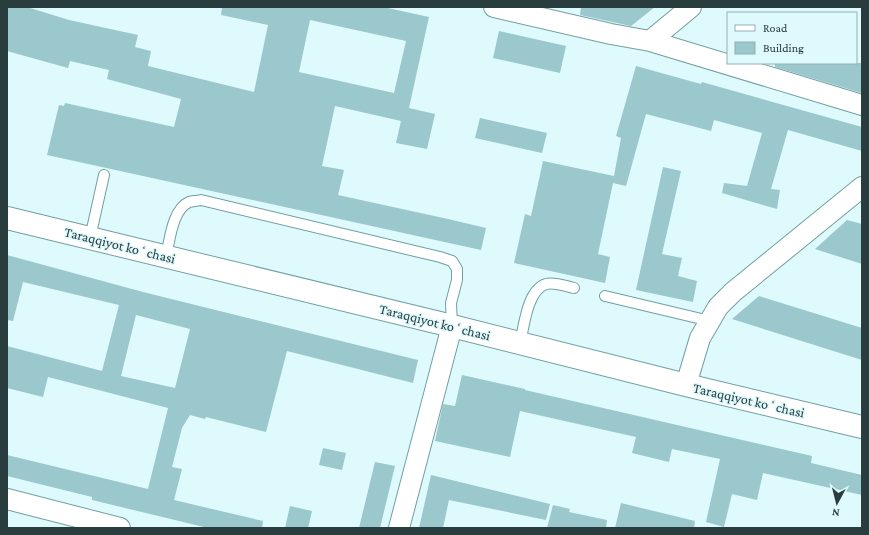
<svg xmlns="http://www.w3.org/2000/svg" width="869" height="535" viewBox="0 0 869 535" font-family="'Crimson Pro',serif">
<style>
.building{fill:#9ac8cc;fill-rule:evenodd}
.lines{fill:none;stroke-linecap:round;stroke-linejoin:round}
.service-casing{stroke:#729fa3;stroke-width:12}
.minor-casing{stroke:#729fa3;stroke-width:22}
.tertiary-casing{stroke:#729fa3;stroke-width:24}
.service{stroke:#fff;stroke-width:10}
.minor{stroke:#fff;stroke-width:20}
.tertiary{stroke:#fff;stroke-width:22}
.labels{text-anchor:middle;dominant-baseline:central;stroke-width:3;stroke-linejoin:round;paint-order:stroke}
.street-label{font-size:14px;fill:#293c3e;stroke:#defafd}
</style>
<rect width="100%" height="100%" fill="#defafd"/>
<path class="building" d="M7 7H27L69 20 138 35 135 47 151 51 148 66 254 92 268 25 221 15 222 7H383L429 17 409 108 435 114 427 149 396 143 401 121 335 106 322 166 344 170 338 195 448 219 486 228 481 250 47 155 59 105 64 106 65 103 174 127 181 99 107 79 109 70 70 61 68 68 7 51ZM310 20 406 41 394 93 299 72Z
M581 7H655L631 26 580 15Z
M499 31 566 46 560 73 493 58Z
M775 63H862V93L775 67Z
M636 66 701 84 702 82 862 127V151L788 130 771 189 780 190 777 209 722 193 724 183 747 186 762 133 714 120 711 131 646 114 626 186 613 183 598 254 610 257 605 283 514 263 525 214 531 216 543 161 614 176 621 138 616 136Z
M480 118 547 133 542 153 475 138Z
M663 167 681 171 662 254 682 258 678 276 697 281 693 302 636 290Z
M847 220 862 224V264L815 249Z
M7 255 143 292 418 360 413 383 287 351 266 432 206 417 205 419 190 415 182 428 172 467 182 469 174 500 263 521 262 528H208L92 500V497L7 476V455L148 489 168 408 48 377 43 397 7 388V346L102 371 119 305 23 282 13 321 7 320ZM136 315 190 329 175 388 121 376Z
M759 296 862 328V360L732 319Z
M462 375 525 389V390L812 456 811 463 862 475V495L763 473 757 500 732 494 724 527 706 522 720 459 672 449 669 462 632 453 636 437 520 411 510 457 435 441 443 404 455 406Z
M323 448 346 453 342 470 319 465Z
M375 462 395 466 380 528H359Z
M431 475 550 504 546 520 449 500 443 528H419Z
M621 503 695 521 694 528H615Z
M553 505 570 509 569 512 607 520 606 528H547Z
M290 506 312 511 308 528H285Z"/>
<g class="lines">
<g class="service-casing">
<path id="service" d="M90 238 104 175
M166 256C170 240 172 210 189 202 192 201 197 201 201 200L440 257 452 261 457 269V280L451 303 452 326
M605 296 710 321
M520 343C524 327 527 290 546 284 555 282 565 286 574 288"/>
</g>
<g class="minor-casing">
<path id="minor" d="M494 7 611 34 650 41 862 105
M650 41 691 7
M686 385 700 338 718 307 733 292 862 187
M7 499 120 528
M399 528 452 326"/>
</g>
<g class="tertiary-casing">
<path id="tertiary" d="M7 218 452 326 686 385 862 427"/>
</g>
<use href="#service" class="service"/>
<use href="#minor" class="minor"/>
<use href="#tertiary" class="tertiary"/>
</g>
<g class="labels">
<g class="street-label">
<text transform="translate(120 245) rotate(14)">Taraqqiyot koʻchasi</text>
<text transform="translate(435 322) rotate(14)">Taraqqiyot koʻchasi</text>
<text transform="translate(749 400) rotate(13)">Taraqqiyot koʻchasi</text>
</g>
</g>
<rect width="869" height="535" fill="none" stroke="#293c3e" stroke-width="16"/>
<rect x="727" y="12" width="130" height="52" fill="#defafd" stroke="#96aeb1"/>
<rect x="735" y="25" width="20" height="6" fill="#ffffff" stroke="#96aeb1"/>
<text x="763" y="32" font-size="12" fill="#293c3e">Road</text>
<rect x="735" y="42" width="20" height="12" fill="#9ac8cc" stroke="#96aeb1"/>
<text x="763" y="52" font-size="12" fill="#293c3e">Building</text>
<g transform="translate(837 503) rotate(187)" stroke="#defafd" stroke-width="3" paint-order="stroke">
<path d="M0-3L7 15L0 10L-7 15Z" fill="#293c3e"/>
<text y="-6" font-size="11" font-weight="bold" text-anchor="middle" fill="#293c3e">N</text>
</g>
</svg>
